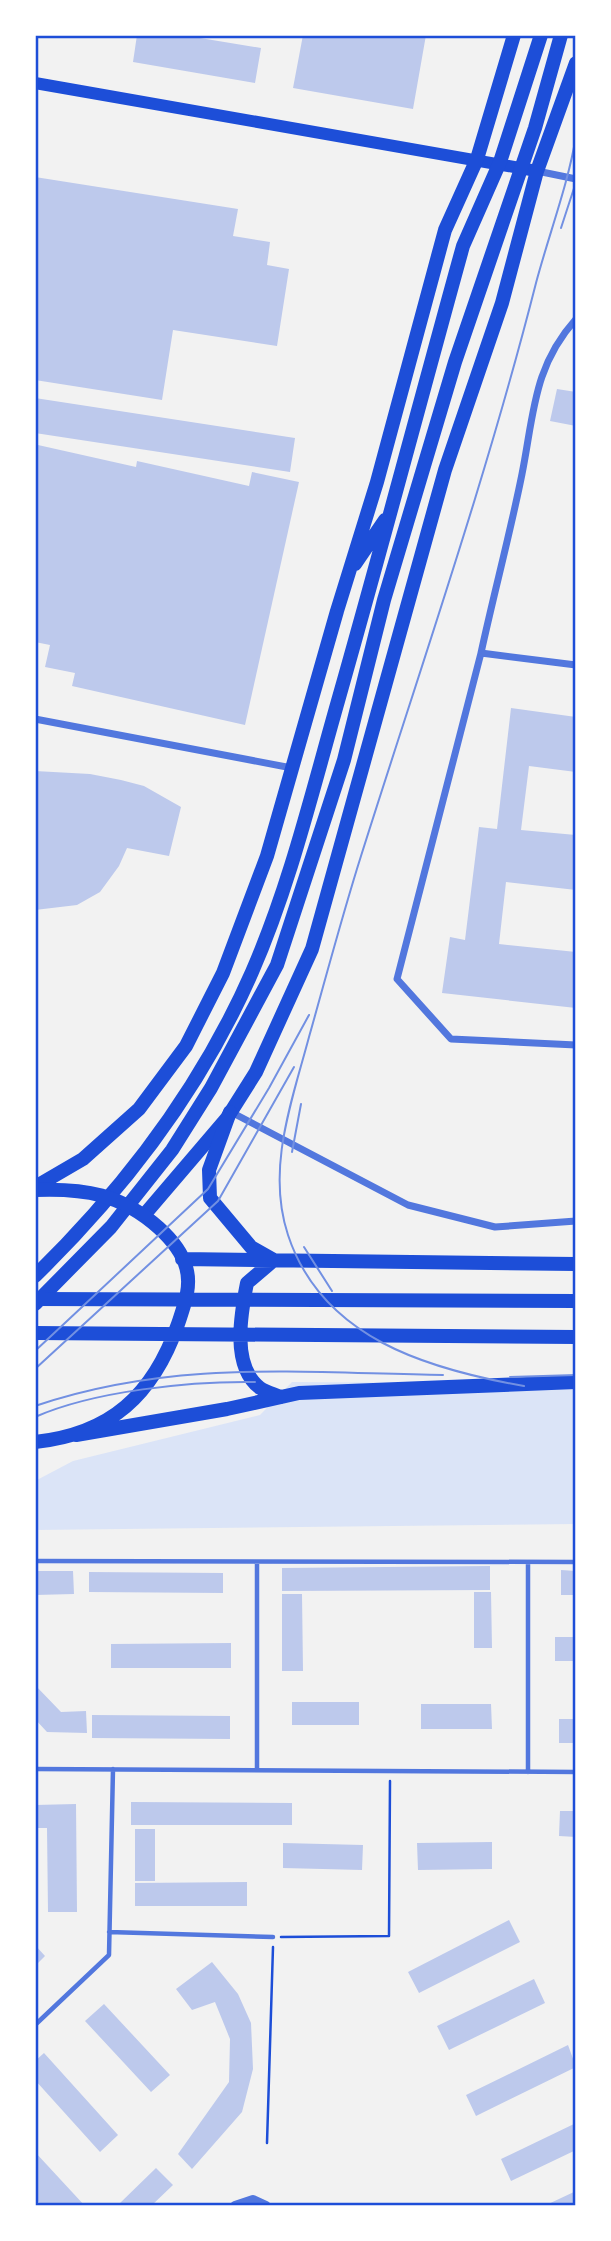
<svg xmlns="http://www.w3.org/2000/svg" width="611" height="2241" viewBox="0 0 611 2241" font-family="'Titillium Web',sans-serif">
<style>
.green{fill:#dbe4f7}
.building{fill:#bdc9ec}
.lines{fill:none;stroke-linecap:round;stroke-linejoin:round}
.path{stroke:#1d4ed8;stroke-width:2.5}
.service{stroke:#5277de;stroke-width:4.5}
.minor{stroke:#5277de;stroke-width:7}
.tertiary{stroke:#5277de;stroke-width:10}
.secondary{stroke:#1d4ed8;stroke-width:12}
.primary{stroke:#1d4ed8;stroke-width:14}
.trunk{stroke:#1d4ed8;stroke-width:14}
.tram{stroke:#7290e2;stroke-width:2}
.neatline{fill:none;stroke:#1d4ed8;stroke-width:2.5}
</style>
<rect width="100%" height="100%" fill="#f2f2f2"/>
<path class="green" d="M292 1382 576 1384V1524L35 1530V1481L73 1461 260 1415Z"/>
<path class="building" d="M137 35H182L261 48 255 83 133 62Z
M303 35H426L413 109 293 88Z
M35 177 238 209 233 236 270 242 267 265 289 269 277 346 173 330 162 400 35 380Z
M557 389 576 392V426L550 421Z
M35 398 295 438 290 472 35 433Z
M38 445 136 467 137 461 249 486 252 472 299 482 245 725 72 686 75 673 45 667 50 645 35 642V454Z
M511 708 576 717V772L529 766 521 830 576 835V890L506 882 499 944 576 952V1008L442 993 450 937 465 940 479 827 497 829Z
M35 771 90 774 121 780 144 786 181 807 169 856 127 848 119 866 100 892 77 905 35 910Z
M490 1566V1590L282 1591V1568Z
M561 1570 576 1571V1595H561Z
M35 1571H73L74 1594 35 1595Z
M89 1572 223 1573V1593L89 1592Z
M474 1592H491L492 1648H474Z
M282 1594H302L303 1671H282Z
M555 1637H576V1661H555Z
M231 1643V1668H111V1644Z
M35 1685 61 1712 86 1711 87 1733 47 1732 35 1719Z
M292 1702H359V1725H292Z
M421 1704H491L492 1729H421Z
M92 1715 230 1716V1739L92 1738Z
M559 1719H576V1743H559Z
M131 1802 292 1803V1825H131Z
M76 1804 77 1912H48L47 1828H35V1805Z
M560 1811H576V1837L559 1836Z
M135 1829H155V1881H135Z
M492 1842V1869L418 1870 417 1843Z
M283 1843 363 1845 362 1870 283 1868Z
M247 1882V1906H135V1883Z
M509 1920 520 1942 419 1993 408 1972Z
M35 1945 45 1956 35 1966Z
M212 1962 238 1994 251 2023 253 2069 242 2112 192 2169 178 2154 229 2082 230 2039 215 2002 192 2010 176 1989Z
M534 1979 545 2003 449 2050 437 2026Z
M104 2004 170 2075 151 2092 85 2021Z
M568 2045 576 2067 476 2116 466 2095Z
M44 2053 118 2135 100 2152 35 2080V2061Z
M576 2123V2150L511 2181 501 2159Z
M35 2152 85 2206H42L35 2198Z
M156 2168 173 2185 151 2206H121L119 2204Z
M576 2191V2206H544Z"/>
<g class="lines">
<path class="path" d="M281 1937 389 1936 390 1781
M267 2143 273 1947"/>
<path class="service" d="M35 1561 576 1562
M257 1562V1769
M528 1563V1772
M35 1769 576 1772
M109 1932 273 1937
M35 2025 109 1955 113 1769"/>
<path class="minor" d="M537 171 576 179
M576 319C533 367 534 414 522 474 510 534 494 593 481 653L576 665
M481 653 397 979 451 1039 576 1045
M35 719 292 768
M231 1112 408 1205 495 1227 576 1221"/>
<path class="tertiary" d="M235 2206 253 2200 266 2206"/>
<path class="secondary" d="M35 83 531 170"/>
<path class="primary" d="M355 564 385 520
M35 1187 83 1159 139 1109 186 1046 223 973 267 856 337 611 377 482 445 230 477 159 514 35
M145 1214 227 1118 256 1072 312 949 445 470 502 303 537 171 576 63
M35 1276C124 1189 202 1086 252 972 290 885 312 792 338 701 381 550 421 398 463 246L500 162 541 35
M35 1304 111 1227 172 1150 211 1088 277 965 344 760 384 600 455 362 535 128 561 35"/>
<path class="trunk" d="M230 1112 209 1170 210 1198 251 1247 274 1260 247 1283C241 1313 231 1366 260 1388 266 1392 274 1394 281 1397
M35 1190C85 1188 121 1194 159 1228 170 1238 182 1252 186 1267 192 1286 184 1306 178 1324 153 1395 111 1434 35 1442
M182 1259 576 1264
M35 1299 576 1301
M35 1333 576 1337
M76 1435 227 1409 299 1393 576 1382"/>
<path class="tram" d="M561 228 576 182
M292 1152 301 1104
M304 1247 332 1291
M35 1351 208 1189 269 1088 309 1015
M35 1369 218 1201 294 1067
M510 1377 576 1375
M524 1386C427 1369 322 1338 288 1235 266 1169 292 1101 309 1037 326 977 342 916 361 856 421 666 487 476 536 283 549 234 568 185 576 136
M35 1406C174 1359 300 1373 443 1375
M35 1417C94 1391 190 1381 255 1382"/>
</g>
<rect width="611" height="2241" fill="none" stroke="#ffffff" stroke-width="74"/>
<rect x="37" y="37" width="537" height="2167" class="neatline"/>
</svg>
